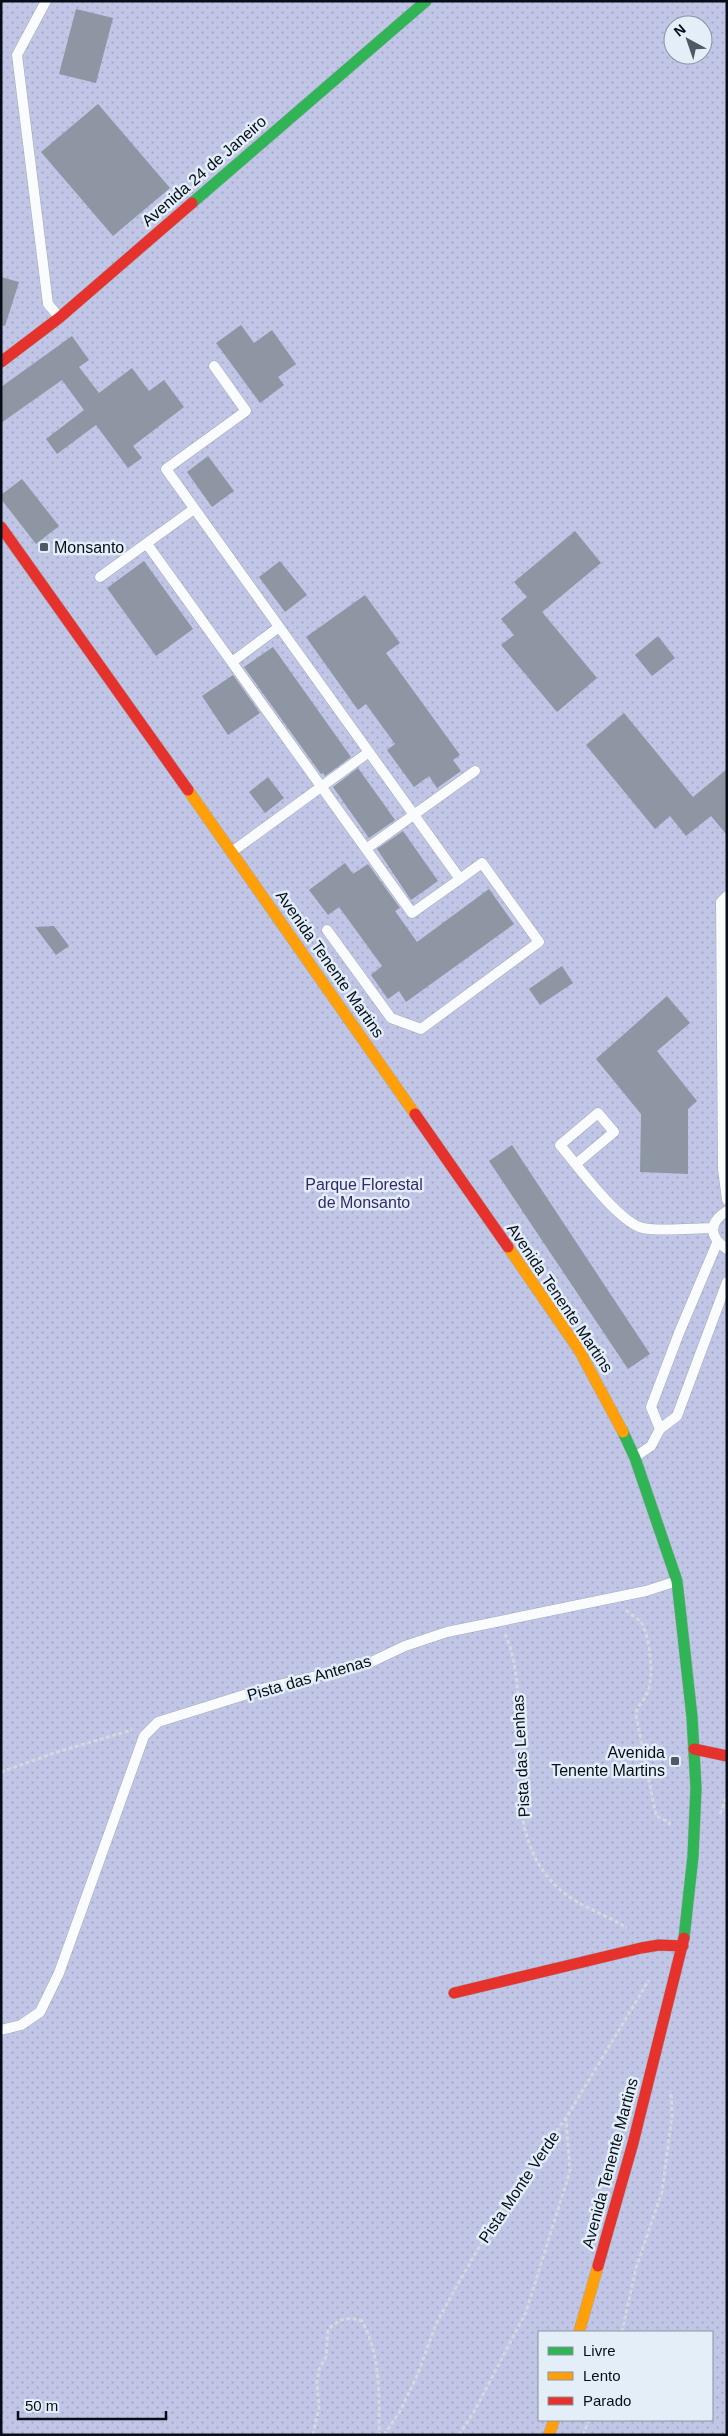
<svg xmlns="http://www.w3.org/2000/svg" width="728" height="2436" viewBox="0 0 728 2436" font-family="Helvetica,sans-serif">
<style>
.park{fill:url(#park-dots);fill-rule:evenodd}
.building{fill:#8d96a2}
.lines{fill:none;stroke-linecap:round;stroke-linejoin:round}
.lane-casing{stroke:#a1adb9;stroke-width:11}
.fast-casing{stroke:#a1adb9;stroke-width:12}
.slow-casing{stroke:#a1adb9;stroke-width:12}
.jam-casing{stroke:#a1adb9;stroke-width:12}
.path{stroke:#d4d9dd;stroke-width:3;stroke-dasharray:4 2.5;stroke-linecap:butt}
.lane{stroke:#f9fbfd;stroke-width:10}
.fast{stroke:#30b455;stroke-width:11}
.slow{stroke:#ff9f0a;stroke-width:11}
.jam{stroke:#e5322d;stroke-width:11}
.poi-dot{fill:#4e5964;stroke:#e3eef9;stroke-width:2}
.labels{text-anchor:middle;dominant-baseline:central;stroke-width:5;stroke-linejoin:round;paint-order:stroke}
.street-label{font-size:16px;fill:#060f18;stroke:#e3eef9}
.poi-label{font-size:16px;fill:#060f18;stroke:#e3eef9;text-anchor:start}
.park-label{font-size:16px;fill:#362867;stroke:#e3eef9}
</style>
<defs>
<pattern id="park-dots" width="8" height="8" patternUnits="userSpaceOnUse" patternTransform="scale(1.25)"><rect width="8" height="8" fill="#c1c5e6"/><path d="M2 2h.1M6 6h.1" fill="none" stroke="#a4a8c5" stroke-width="1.8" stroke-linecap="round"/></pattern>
</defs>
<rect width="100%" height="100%" fill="#d4e3f2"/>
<path class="park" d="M1 1H727V2435H1ZM673 25H703V55H673ZM539 2332H712V2420H539Z"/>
<path class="building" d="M76 9 113 18 96 83 59 74Z
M98 104 170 188 113 236 41 152Z
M1 277 19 282 5 326 1 325Z
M241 325 254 343 272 330 296 364 278 377 284 385 260 403 216 343Z
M72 336 89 360 79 367 99 393 132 368 149 391 164 380 184 407 133 446 142 458 128 468 96 425 57 454 46 439 84 410 62 380 1 423V387Z
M208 456 234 491 212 507 187 472Z
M22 479 59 526 36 544 1 499V495Z
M575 531 601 563 542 612 597 678 557 712 501 645 514 635 501 619 527 597 514 582Z
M144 561 193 629 156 656 107 588Z
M280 561 307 595 285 612 259 577Z
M365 595 400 643 386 653 460 755 453 760 461 771 437 788 429 776 414 787 387 750 395 744 366 704 358 710 306 637Z
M658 636 675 658 652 676 635 655Z
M273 647 351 757 325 776 323 773 321 774 244 667Z
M233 675 260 713 228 735 202 696Z
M624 713 693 797 727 769V835L711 816 686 836 670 816 655 829 586 745Z
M358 768 395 820 369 838 333 787Z
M268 777 284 798 265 813 249 792Z
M403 831 438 881 411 900 377 849Z
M345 863 353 874 368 864 400 908 395 911 417 942 489 889 514 924 406 1002 399 991 388 999 371 975 382 966 339 907 328 915 309 890Z
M54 926 69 946 56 955 35 927Z
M562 966 573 983 540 1005 529 989Z
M667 996 690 1023 657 1051 697 1101 688 1109V1174L640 1172 641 1114 596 1059Z
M512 1145 650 1354 628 1369 489 1161Z"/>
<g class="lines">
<g class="lane-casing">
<path id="lane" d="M46 1 17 55 48 304 59 317
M147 544 412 913 460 879 166 469 246 411 214 366
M100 577 194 509
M232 662 279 627
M366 849 475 771
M233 851 369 752
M727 896 721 902 723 1169 727 1200
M327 930 391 1018 421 1029 539 942 482 863 460 879
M576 1164 614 1132 598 1113 560 1145C577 1165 619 1223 643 1228 661 1232 694 1228 713 1228
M727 1211C708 1223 709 1237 727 1249
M717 1243 679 1333 651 1407 660 1429 677 1416 727 1282
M635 1457 651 1446 660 1429
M1 2030 21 2025 40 2012 59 1973 144 1736 158 1722 266 1688 367 1664 405 1646 447 1632 646 1591 677 1581"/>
</g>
<g class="fast-casing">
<path id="fast" d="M192 203 426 1
M623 1432 635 1458 677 1581 692 1717 696 1788 693 1856 684 1938"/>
</g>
<g class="slow-casing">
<path id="slow" d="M188 790 415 1114
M508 1247 579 1350 623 1432
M579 2332 598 2266
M549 2435 554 2420"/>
</g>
<g class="jam-casing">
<path id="jam" d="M1 362 59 318 192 203
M1 527 188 790
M415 1114 508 1247
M694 1749 727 1756
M454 1993 641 1948 659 1945 683 1946
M598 2266 633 2143 684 1938"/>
</g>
<path class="path" d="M626 1610C630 1614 637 1618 641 1622 650 1635 654 1677 648 1691 645 1700 637 1705 636 1715L656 1816 669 1822 670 1825
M505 1634C540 1713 487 1831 564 1893 583 1908 607 1915 627 1928
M1 1772 57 1752 132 1730
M720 1814 727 1796
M622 2332 636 2268 662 2192 672 2116 671 2091
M313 2435 319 2408 317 2382 319 2369 326 2357 328 2329C340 2319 347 2316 362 2321 381 2356 379 2396 379 2435
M384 2435 399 2413 417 2376 436 2324 454 2291 505 2202 566 2118 649 1980
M459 2435 475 2410 526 2312 570 2171 566 2119
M583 2435 589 2420"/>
<use href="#lane" class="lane"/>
<use href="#fast" class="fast"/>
<use href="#slow" class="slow"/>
<use href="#jam" class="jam"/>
</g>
<g class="poi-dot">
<rect x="39" y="542" width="10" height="10" rx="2.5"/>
<rect x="670" y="1756" width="10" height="10" rx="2.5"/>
</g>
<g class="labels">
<g class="street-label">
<text transform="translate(204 171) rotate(-41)">Avenida 24 de Janeiro</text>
<text transform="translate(330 964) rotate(55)">Avenida Tenente Martins</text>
<text transform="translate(560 1298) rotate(56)">Avenida Tenente Martins</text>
<text transform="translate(309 1678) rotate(-16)">Pista das Antenas</text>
<text transform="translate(521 1756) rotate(-93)">Pista das Lenhas</text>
<text transform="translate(610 2163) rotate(-75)">Avenida Tenente Martins</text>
<text transform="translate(519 2187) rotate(-56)">Pista Monte Verde</text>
</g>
<g class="poi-label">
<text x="54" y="547">Monsanto</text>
<text x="665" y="1752" text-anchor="end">Avenida<tspan x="665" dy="18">Tenente Martins</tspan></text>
</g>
<g class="park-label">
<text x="364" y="1184">Parque Florestal<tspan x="364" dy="18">de Monsanto</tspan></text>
</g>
</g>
<rect width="728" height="2436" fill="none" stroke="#060f18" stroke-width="5"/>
<rect x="538" y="2331" width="175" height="90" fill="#e3eef9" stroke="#8b959f"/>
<rect x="548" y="2347" width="25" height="8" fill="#30b455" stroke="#8b959f"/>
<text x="583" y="2356" font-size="15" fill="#060f18">Livre</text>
<rect x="548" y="2372" width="25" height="8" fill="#ff9f0a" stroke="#8b959f"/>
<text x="583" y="2381" font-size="15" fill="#060f18">Lento</text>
<rect x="548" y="2397" width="25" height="8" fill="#e5322d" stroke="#8b959f"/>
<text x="583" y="2406" font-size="15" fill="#060f18">Parado</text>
<g transform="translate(688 40) rotate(320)"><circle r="24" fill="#e3eef9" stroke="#8b959f"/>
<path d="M0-4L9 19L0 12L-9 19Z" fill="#4e5964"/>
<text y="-8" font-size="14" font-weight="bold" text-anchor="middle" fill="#060f18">N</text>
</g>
<path d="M18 2411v8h148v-8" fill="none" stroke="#060f18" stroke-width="2.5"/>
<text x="25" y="2411" font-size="15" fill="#060f18" stroke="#e3eef9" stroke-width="4" paint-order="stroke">50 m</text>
</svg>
